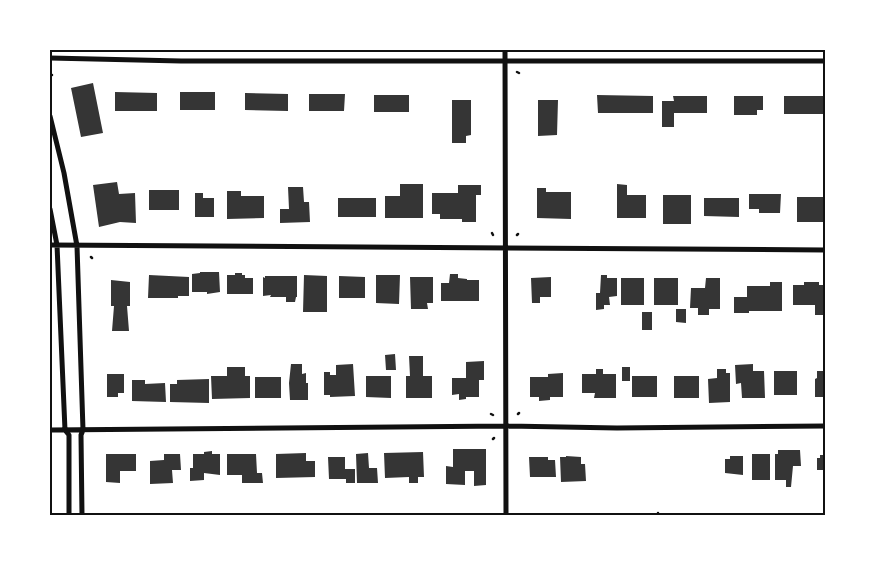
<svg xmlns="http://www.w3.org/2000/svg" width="875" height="565" viewBox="0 0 875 565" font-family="Overpass,sans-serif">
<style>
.building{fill:#353535}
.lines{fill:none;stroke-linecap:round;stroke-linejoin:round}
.path{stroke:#111;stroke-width:2.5}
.minor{stroke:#111;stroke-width:5}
.neatline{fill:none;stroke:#111;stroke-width:2}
</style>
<rect width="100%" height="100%" fill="#fff"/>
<path class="building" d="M93 83 103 133 81 137 71 88Z
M115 92 157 93V111H115Z
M180 92H215V110H180Z
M245 93 288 94V111L245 110Z
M309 94H345L344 111H309Z
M374 95H409V112H374Z
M597 95 653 96V113H598Z
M673 96H707V113H674V127H662V101H674Z
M734 96H763V110H757V115H734Z
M784 96H825V114H784Z
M452 100H471V135L466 136V143H452Z
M538 100H558L557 135 538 136Z
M117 182 119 194 135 193 136 223 120 222 99 227 93 185Z
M400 184H423V218H385V196H400Z
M617 184 627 185V195H646V218H617Z
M458 185H481V195H476V222H462V219H440V214H432V193H458Z
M288 187H303L304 202H309L310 222 280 223V209H289Z
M537 188H546V192H571V219L537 218Z
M149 190H179V210H149Z
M227 191H241V196H264V218L227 219Z
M195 193H203V198H214V217H195Z
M749 194H781L780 213H759V209H749Z
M663 195H691V224H663Z
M797 197H825V222H797Z
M338 198H376V217H338Z
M704 198H739V217L704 216Z
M200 272H219L220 292 207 294V292H192V274L200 273Z
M235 273H242V275H245V278H253V294H227V275H235Z
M450 274H458V278L467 279V280H479V301H441V283H449Z
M149 275 189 277V296H178V298H148Z
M304 275 327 276V312H303Z
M376 275H400L399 304 376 303Z
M601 275H607V278H617V296L609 297 610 305H604V309L596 310V293H600Z
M265 276H297V297H296L295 302H286V297H270L271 295 263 296V277L265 278Z
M339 276 365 277V298H339Z
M410 277H433V303H427L428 309H411Z
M551 277V297H540V303H532L531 278Z
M621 278H644V305H621Z
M654 278H678V305H654Z
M706 278H720V309H709V315H698V308H690L691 288H705Z
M111 280 130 282V306H127L129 331H112L114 306H111Z
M770 282H782V311H749V313H734V297H747V286H770Z
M804 282H819V285H825V315H815V305H793V285H804Z
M676 309H686V323L676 322Z
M642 312H652V330H642Z
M395 354 396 370H386L385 355Z
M409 356H423V376H432V398H406V376H410Z
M484 361V380H479V397H466V399L459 400V394L452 395V378H466V362Z
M291 364H302V374L306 373V383H308V400H290L289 383Z
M353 364 355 396 330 397V395H324V372H330V375H336V365Z
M753 364V371H764L765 398H742L741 383 736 384 735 365Z
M227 367H245V376H250V398L212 399 211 376H227Z
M622 367H630V381H622Z
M596 369H603V374H616V398H594L595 393H582V374H596Z
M717 369H726V373H730V402L709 403 708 379 717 378Z
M774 371H797V395H774Z
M817 371H825V397H815V379L817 378Z
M563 373V397H550V400L539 401V397H530V377H548V374Z
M107 374H124V393H118V397H107Z
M366 376H391V398L366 397Z
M632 376H657V397H632Z
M674 376H699V398H674Z
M255 377H281V398H255Z
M209 379V403L170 402V384H177V380Z
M132 380H145V384L165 383 166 402 132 401Z
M453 449H486V485L474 486V471H465V485L446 484V466L453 467Z
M778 450H800L801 466H793L791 487H786V480H775V454H778Z
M212 451V454H220V475L204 473V480L190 481V468H193V454H204V452Z
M423 452 424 477H418V483H409V477L385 478 384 453Z
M306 453V461H315V477L276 478V454Z
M368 453 369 468H377L378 483H357L356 454Z
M106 454H136V471H120V483L106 482Z
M164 454H180L181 470H172L173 483 150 484V461L164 460Z
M227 454H256L257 473H262L263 483H242V475H227Z
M752 454H770V480H752Z
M820 455H825V470H817V458H820Z
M566 456 581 457V464H585L586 481 561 482 560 457H566Z
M730 456H743V475L725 473V459H730Z
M328 457H345V469H355V483H346V479H329Z
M529 457H548V460H555L556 477H530Z"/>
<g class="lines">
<path class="path" d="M517 72 519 73
M51 75H52
M492 233 493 235
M517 235 518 234
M91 257 92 258
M491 414 493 415
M518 414 519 413
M493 439 494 438
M658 513V515"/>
<path class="minor" d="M505 50 506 515
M50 58 181 61H825
M50 116 64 173 77 246 83 430 81 435 82 515
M50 209 57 245 65 430 69 435V515
M50 245 825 250
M50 430 506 426 617 428 825 426"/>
</g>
<rect width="875" height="565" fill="none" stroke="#ffffff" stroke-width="102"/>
<rect x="51" y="51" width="773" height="463" class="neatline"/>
</svg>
